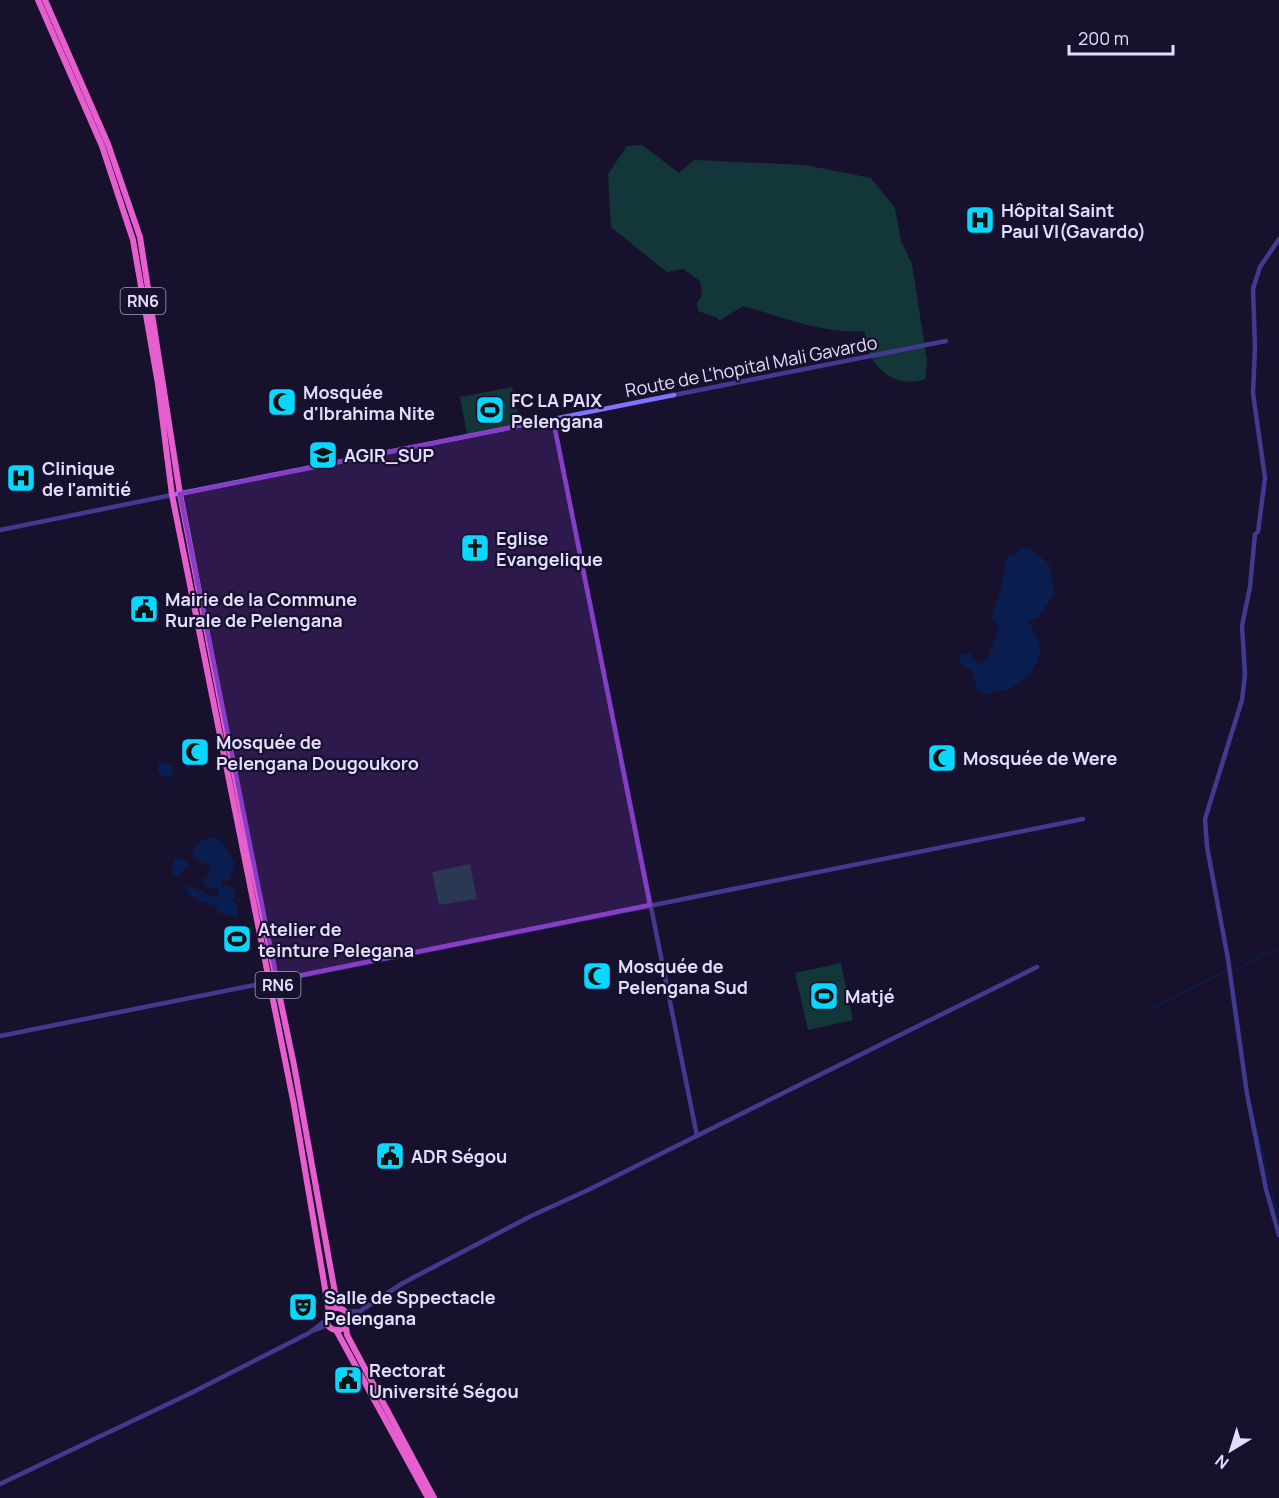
<svg xmlns="http://www.w3.org/2000/svg" width="1279" height="1498" viewBox="0 0 1279 1498" font-family="Manrope,sans-serif">
<style>
.green{fill:#133738}
.water{fill:#091e4e}
.lines{fill:none;stroke-linecap:round;stroke-linejoin:round}
.stream{stroke:#091e4e;stroke-width:1.5}
.tertiary{stroke:#423a8e;stroke-width:4.5}
.secondary{stroke:#8074ff;stroke-width:4.5}
.trunk{stroke:#e75ece;stroke-width:6}
.marked{fill:#853ec5;fill-opacity:0.2;stroke:#853ec5;stroke-width:4.5;stroke-linejoin:round}
.labels{text-anchor:middle;dominant-baseline:central;stroke-width:4.5;stroke-linejoin:round;paint-order:stroke}
.shield{fill:#17112e;stroke:#a6a0c0;stroke-width:1.5}
.shield-label{font-size:16px;font-weight:bold;fill:#e3ddff}
.poi-label{font-size:18px;font-weight:bold;fill:#e3ddff;stroke:#17112e;text-anchor:start}
.street-label{font-size:18px;fill:#e3ddff;stroke:#17112e}
</style>
<rect width="100%" height="100%" fill="#17112e"/>
<path class="green" d="M642 145 679 173 694 160 805 165 871 178 895 208 901 241 912 264 927 361 925 379C902 387 881 377 870 354 867 347 867 339 864 331 825 335 781 316 743 306L719 321 718 318 698 311 697 303 702 295 700 281 683 269 667 272 611 227 608 174 627 146Z
M512 387 520 424 467 434 460 397Z
M470 864 477 899 439 905 432 872Z
M841 963 853 1020 808 1030 795 973Z"/>
<path class="water" d="M1021 547 1030 548 1049 564 1054 594 1039 617 1028 621C1045 650 1043 649 1029 677L1026 676C1019 689 1001 690 988 694L977 690 972 671 961 664 959 655 973 653 971 658 980 665 987 658 1000 626 991 618 1001 588 1007 557 1018 553Z
M159 762 172 765 173 777 162 776 157 771Z
M216 837 224 844 235 864 230 880 222 881V885C229 886 235 887 236 896L232 900 237 904 238 918 219 913 215 906 198 901 186 891 187 885 191 886 215 898 219 896 217 887 210 890 202 882 204 878H209L206 874 210 872 209 866 193 858 192 852 200 841Z
M174 858 184 860 189 864 178 877 171 872Z"/>
<g class="lines">
<path class="stream" d="M1235 971 1263 954 1279 949
M1232 1001 1237 1041
M1153 1008 1228 970
M1252 1110 1279 1220"/>
<path class="tertiary" d="M1279 239 1260 267 1253 289 1255 347 1253 393 1265 478 1258 532 1255 534 1250 587 1242 626 1245 674 1242 700 1205 819 1207 847 1228 959 1247 1094 1266 1189 1279 1235
M674 395 946 341
M553 419 697 1136
M0 530 172 495
M0 1036 1083 819
M345 1312 357 1311
M348 1319 403 1283 531 1216 588 1190 1037 967
M312 1331 328 1325
M0 1484 189 1394 309 1333 326 1320"/>
<path class="secondary" d="M172 495 674 395"/>
<path class="trunk" d="M38 0 102 146 133 240 158 384 172 495 294 1105 329 1312
M45 0 108 144 140 237 180 494 250 855 294 1065 337 1304 341 1309
M326 1319a11 11 0 1 1 22 0a11 11 0 1 1-22 0Z
M346 1326 347 1335 434 1498
M336 1330 428 1498"/>
</g>
<path class="marked" d="M553 419 650 905 277 980 180 494Z"/>
<defs>
<g id="hospital-square" transform="scale(1.5)"><rect x="-9" y="-9" width="18" height="18" rx="4" fill="#09d7ff" stroke="#17112e"/><path d="M-5-5h3v3.5h4V-5h3V5h-3V1.5h-4V5h-3Z" fill="#111"/></g>
<g id="mosque-square" transform="scale(1.5)"><rect x="-9" y="-9" width="18" height="18" rx="4" fill="#09d7ff" stroke="#17112e"/><path d="M3.5-4.9A6 6 0 1 0 3.5 4.9A5 5 0 1 1 3.5-4.9Z" fill="#111"/></g>
<g id="stadium-square" transform="scale(1.5)"><rect x="-9" y="-9" width="18" height="18" rx="4" fill="#09d7ff" stroke="#17112e"/><path d="M0-5a6.5 5 0 1 0 0 10a6.5 5 0 1 0 0-10ZM-3.5-1.8h7v3.6h-7Z" fill="#111"/></g>
<g id="university-square" transform="scale(1.5)"><rect x="-9" y="-9" width="18" height="18" rx="4" fill="#09d7ff" stroke="#17112e"/><path d="M0-5L7-2L0 1L-7-2ZM-4 1L0 2.5L4 1V4Q0 6-4 4Z" fill="#111"/></g>
<g id="church-square" transform="scale(1.5)"><rect x="-9" y="-9" width="18" height="18" rx="4" fill="#09d7ff" stroke="#17112e"/><path d="M-1.2-6h2.4v3.5h3.3v2.4h-3.3V6h-2.4V-.1h-3.3v-2.4h3.3Z" fill="#111"/></g>
<g id="civic-square" transform="scale(1.5)"><rect x="-9" y="-9" width="18" height="18" rx="4" fill="#09d7ff" stroke="#17112e"/><path d="M-.6-6.5H3V-4.5H.6V-3L4-1V1h2V6H-6V1h2V-1L-.6-3ZM-1.2 2.5V6h2.4V2.5Z" fill="#111"/></g>
<g id="theatre-square" transform="scale(1.5)"><rect x="-9" y="-9" width="18" height="18" rx="4" fill="#09d7ff" stroke="#17112e"/><path d="M-5-5.5Q0-4 5-5.5V0Q5 5 0 6Q-5 5-5 0ZM-3.3-2.5H-1v1.5H-3.3ZM1-2.5H3.3v1.5H1ZM-2.8 1Q0 5.5 2.8 1Z" fill="#111"/></g>
</defs>
<g fill-rule="evenodd">
<use href="#hospital-square" x="980" y="220"/>
<use href="#mosque-square" x="282" y="402"/>
<use href="#stadium-square" x="490" y="410"/>
<use href="#university-square" x="323" y="455"/>
<use href="#hospital-square" x="21" y="478"/>
<use href="#church-square" x="475" y="548"/>
<use href="#civic-square" x="144" y="609"/>
<use href="#mosque-square" x="195" y="752"/>
<use href="#mosque-square" x="942" y="758"/>
<use href="#stadium-square" x="237" y="939"/>
<use href="#mosque-square" x="597" y="976"/>
<use href="#stadium-square" x="824" y="996"/>
<use href="#civic-square" x="390" y="1156"/>
<use href="#theatre-square" x="303" y="1307"/>
<use href="#civic-square" x="348" y="1380"/>
</g>
<g class="labels">
<g class="shield">
<rect x="120.5" y="288" width="45" height="26" rx="4.5"/>
<rect x="255.5" y="972" width="45" height="26" rx="4.5"/>
</g>
<g class="shield-label">
<text x="143" y="301">RN6</text>
<text x="278" y="985">RN6</text>
</g>
<g class="poi-label">
<text x="1001" y="210">Hôpital Saint<tspan x="1001" dy="21">Paul VI(Gavardo)</tspan></text>
<text x="303" y="392">Mosquée<tspan x="303" dy="21">d'Ibrahima Nite</tspan></text>
<text x="511" y="400">FC LA PAIX<tspan x="511" dy="21">Pelengana</tspan></text>
<text x="344" y="455">AGIR_SUP</text>
<text x="42" y="468">Clinique<tspan x="42" dy="21">de l'amitié</tspan></text>
<text x="496" y="538">Eglise<tspan x="496" dy="21">Evangelique</tspan></text>
<text x="165" y="599">Mairie de la Commune<tspan x="165" dy="21">Rurale de Pelengana</tspan></text>
<text x="216" y="742">Mosquée de<tspan x="216" dy="21">Pelengana Dougoukoro</tspan></text>
<text x="963" y="758">Mosquée de Were</text>
<text x="258" y="929">Atelier de<tspan x="258" dy="21">teinture Pelegana</tspan></text>
<text x="618" y="966">Mosquée de<tspan x="618" dy="21">Pelengana Sud</tspan></text>
<text x="845" y="996">Matjé</text>
<text x="411" y="1156">ADR Ségou</text>
<text x="324" y="1297">Salle de Sppectacle<tspan x="324" dy="21">Pelengana</tspan></text>
<text x="369" y="1370">Rectorat<tspan x="369" dy="21">Université Ségou</tspan></text>
</g>
<g class="street-label">
<text transform="translate(751 366) rotate(-11)">Route de L'hopital Mali Gavardo</text>
</g>
</g>
<g transform="translate(1231 1450) rotate(218)" stroke="#17112e" stroke-width="4.5" paint-order="stroke">
<path d="M0-4.5L10 22L0 15L-10 22Z" fill="#e3ddff"/>
<text y="-9" font-size="16" font-weight="bold" text-anchor="middle" fill="#e3ddff">N</text>
</g>
<path d="M1069 45v9h104v-9" fill="none" stroke="#e3ddff" stroke-width="3"/>
<text x="1078" y="45" font-size="18" fill="#e3ddff" stroke="#17112e" stroke-width="4.5" paint-order="stroke">200 m</text>
</svg>
